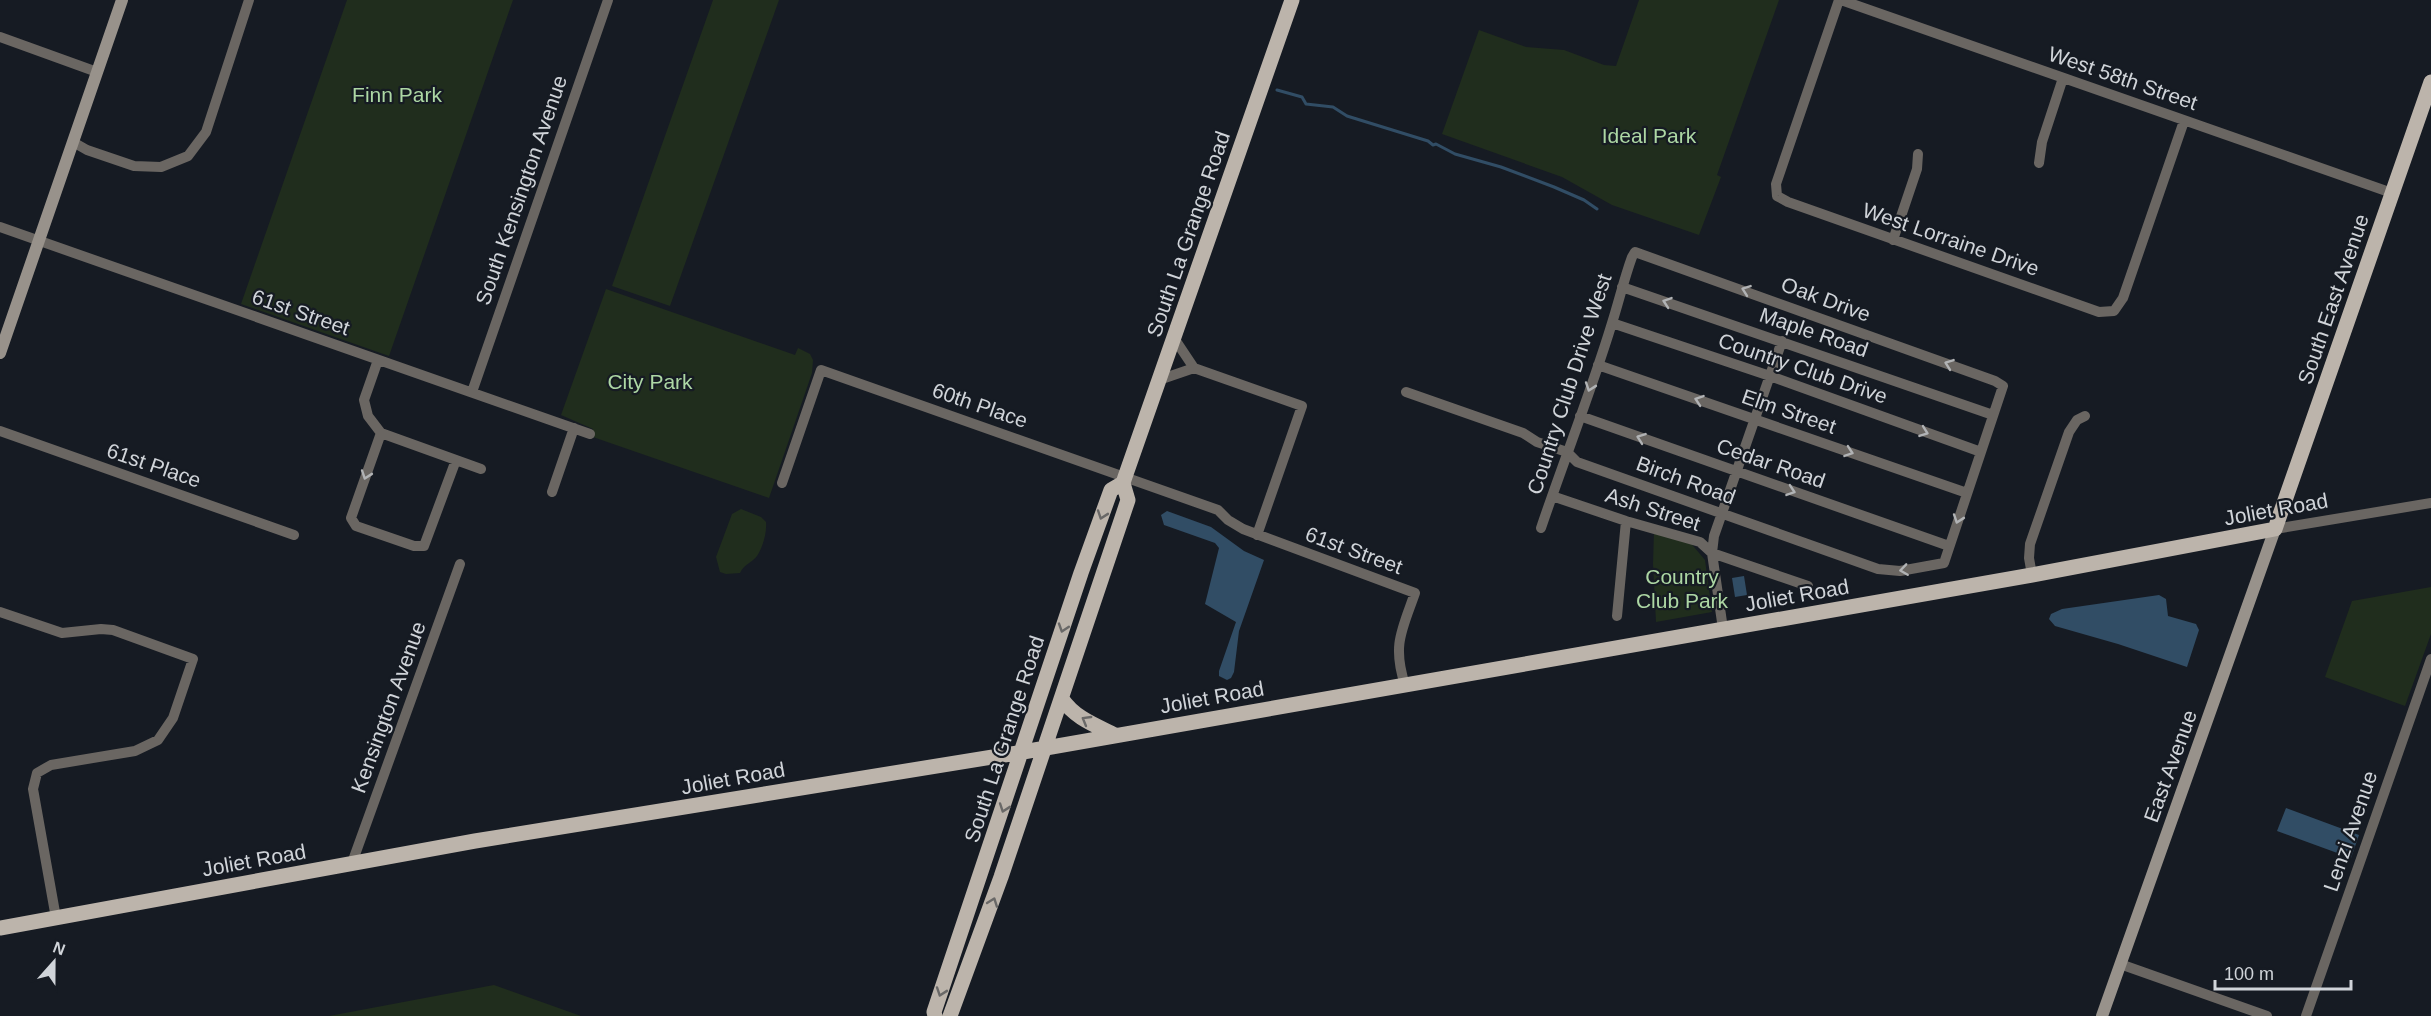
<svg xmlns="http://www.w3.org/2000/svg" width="2431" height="1016" viewBox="0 0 2431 1016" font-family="Arial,sans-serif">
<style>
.green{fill:#202d1d}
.water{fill:#314d65}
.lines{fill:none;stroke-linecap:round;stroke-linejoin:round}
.stream{stroke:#314d65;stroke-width:3}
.street{stroke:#6a6662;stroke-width:10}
.secondary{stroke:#98928b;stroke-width:12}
.primary{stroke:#bcb4ab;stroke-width:15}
.oneway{stroke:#b1b3b5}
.oneway2{stroke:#696867}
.labels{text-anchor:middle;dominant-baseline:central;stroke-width:4.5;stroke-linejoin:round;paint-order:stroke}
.street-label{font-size:21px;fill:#d0d4d9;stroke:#161b23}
.park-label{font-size:21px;fill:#add7a4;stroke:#161b23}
</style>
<rect width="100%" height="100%" fill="#161b23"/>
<path class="green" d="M347 0H513L389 356 241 304Z
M713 0H779L670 306 612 286Z
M1639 0H1779L1717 175 1721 177 1699 235 1612 205 1562 177 1442 134 1479 30 1526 47 1564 50 1604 65 1616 66Z
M606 289 795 355 798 348 810 354 813 360 812 373 769 498 590 436 593 429 561 415Z
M741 509 761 517 766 522C767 532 763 547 757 556 752 563 744 564 740 573L726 574 720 572 716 557 732 514Z
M1654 531 1689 541 1705 560 1712 612 1656 622 1653 564Z
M2431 587V634L2405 706 2325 677 2352 601Z
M494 985 581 1016H329Z"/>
<path class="water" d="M1167 511 1211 527 1244 551 1264 560 1239 631 1234 672 1231 678 1227 680 1219 676V671L1236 622 1205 604 1219 548 1215 543 1164 525 1161 515Z
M1744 576 1747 595 1735 597 1732 578Z
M2159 595 2166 599 2168 616 2196 624 2199 630 2187 667 2118 644 2055 626 2049 619 2051 614 2062 609Z
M2286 808 2359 835 2351 858 2277 831Z"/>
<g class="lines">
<path class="stream" d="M1277 90 1302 97 1306 104 1333 107 1347 116 1428 141 1433 145 1436 144 1455 154 1501 167 1554 187 1584 200 1597 209"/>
<path class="street" d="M1839 0 1776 184 1777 196 1788 202 2099 312 2114 311 2123 298 2184 121
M1841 0 2392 193
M0 37 97 72
M73 142 87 150 134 166 161 167 188 156 206 132 249 0
M2039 163 2042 142 2063 78
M0 227 590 434
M1893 240 1917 169 1918 154
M1622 287 1993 415
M1612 323 1770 376 1981 452
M1174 338 1194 368
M378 360 364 400 368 416 381 433 481 469
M1598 365 1967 493
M1159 380 1194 368 1302 406 1257 535
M472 392 608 0
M1406 392 1523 433 1537 442 1567 452 1577 462 1878 569 1900 571 1944 563 2003 386 1995 381 1635 252 1632 257C1624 279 1619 301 1612 323 1591 392 1564 460 1541 528
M1580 416 1949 546
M0 431 294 535
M381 433 351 518 356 526 414 546H424L456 460
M782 483 821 370 1218 510 1228 520 1243 529 1415 593C1402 630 1392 645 1405 685
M552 492 574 428
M1552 496 1626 521 1700 542 1712 553 1808 586
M2275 529 2431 503
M2032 575 2029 558 2030 544 2069 432 2077 420 2085 416
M0 612 62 633 101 629 113 630 193 659 173 718 158 740 135 751 51 765 37 773 33 789 56 918
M1617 616 1626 521
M1723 629 1712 553 1714 536 1782 341
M352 863 460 564
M2120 964 2267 1016
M2306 1016 2431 659"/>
<path class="secondary" d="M0 353 122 0
M2102 1016 2275 529"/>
<path class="primary" d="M1062 699C1075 718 1095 725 1115 735
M0 928 475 841 1023 752 2032 575 2275 529 2431 82
M935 1016 934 1012 1081 573 1111 490 1123 483
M950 1016 1001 877 1128 500 1123 483 1125 477 1292 0"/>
</g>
<defs><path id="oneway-chevron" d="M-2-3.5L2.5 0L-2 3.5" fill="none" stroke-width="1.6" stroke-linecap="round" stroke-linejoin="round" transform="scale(1.5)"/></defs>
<g class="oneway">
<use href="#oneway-chevron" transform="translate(1746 290) rotate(-160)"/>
<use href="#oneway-chevron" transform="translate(1667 302) rotate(-161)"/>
<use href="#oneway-chevron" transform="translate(1949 364) rotate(-160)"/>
<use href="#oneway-chevron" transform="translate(1590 387) rotate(109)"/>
<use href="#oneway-chevron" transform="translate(1699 400) rotate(-161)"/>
<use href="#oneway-chevron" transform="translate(1924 432) rotate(20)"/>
<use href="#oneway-chevron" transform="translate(1641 438) rotate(-160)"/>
<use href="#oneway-chevron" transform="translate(1849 452) rotate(19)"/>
<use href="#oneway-chevron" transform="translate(366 475) rotate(109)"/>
<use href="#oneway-chevron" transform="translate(1791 491) rotate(19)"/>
<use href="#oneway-chevron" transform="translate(1958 519) rotate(109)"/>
<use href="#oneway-chevron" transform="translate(1904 570) rotate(172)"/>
</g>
<g class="oneway2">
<use href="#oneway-chevron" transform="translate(1102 515) rotate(109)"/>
<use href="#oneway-chevron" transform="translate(1063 628) rotate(108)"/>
<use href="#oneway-chevron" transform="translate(1086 720) rotate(-150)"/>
<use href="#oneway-chevron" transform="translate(1004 808) rotate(109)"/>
<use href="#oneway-chevron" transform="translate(993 902) rotate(-70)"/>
<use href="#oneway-chevron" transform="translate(941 992) rotate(109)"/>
</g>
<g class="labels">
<g class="street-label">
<text transform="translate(2123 78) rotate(19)">West 58th Street</text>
<text transform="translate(521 190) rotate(-71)">South Kensington Avenue</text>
<text transform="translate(1188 234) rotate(-71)">South La Grange Road</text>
<text transform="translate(1951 239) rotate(19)">West Lorraine Drive</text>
<text transform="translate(1826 299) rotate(20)">Oak Drive</text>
<text transform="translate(2333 299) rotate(-71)">South East Avenue</text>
<text transform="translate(301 312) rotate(19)">61st Street</text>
<text transform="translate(1814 332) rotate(19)">Maple Road</text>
<text transform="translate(1803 368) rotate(19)">Country Club Drive</text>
<text transform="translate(1569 384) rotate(-72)">Country Club Drive West</text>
<text transform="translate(980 405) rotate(19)">60th Place</text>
<text transform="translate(1789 411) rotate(19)">Elm Street</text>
<text transform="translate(1771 463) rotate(19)">Cedar Road</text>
<text transform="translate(154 465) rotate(19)">61st Place</text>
<text transform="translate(1686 480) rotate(20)">Birch Road</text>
<text transform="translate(1653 509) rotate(18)">Ash Street</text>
<text transform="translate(2276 509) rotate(-10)">Joliet Road</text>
<text transform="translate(1354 550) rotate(20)">61st Street</text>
<text transform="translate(1797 595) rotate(-10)">Joliet Road</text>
<text transform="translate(1212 697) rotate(-10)">Joliet Road</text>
<text transform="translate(388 707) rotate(-70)">Kensington Avenue</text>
<text transform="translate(1004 739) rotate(-72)">South La Grange Road</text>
<text transform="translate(2170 766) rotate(-70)">East Avenue</text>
<text transform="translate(733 778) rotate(-10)">Joliet Road</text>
<text transform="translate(2350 831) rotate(-71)">Lenzi Avenue</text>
<text transform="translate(254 860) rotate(-10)">Joliet Road</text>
</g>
<g class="park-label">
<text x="397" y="94">Finn Park</text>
<text x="1649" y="135">Ideal Park</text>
<text x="650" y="381">City Park</text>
<text x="1682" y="576">Country<tspan x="1682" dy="24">Club Park</tspan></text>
</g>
</g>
<g transform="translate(54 962) rotate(21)" stroke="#161b23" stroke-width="4.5" paint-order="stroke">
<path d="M0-4.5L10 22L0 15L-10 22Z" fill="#d0d4d9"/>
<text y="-9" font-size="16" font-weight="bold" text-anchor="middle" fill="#d0d4d9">N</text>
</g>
<path d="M2215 980v9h136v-9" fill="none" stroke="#d0d4d9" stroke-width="3"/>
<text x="2224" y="980" font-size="18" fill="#d0d4d9" stroke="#161b23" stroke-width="4.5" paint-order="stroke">100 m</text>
</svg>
